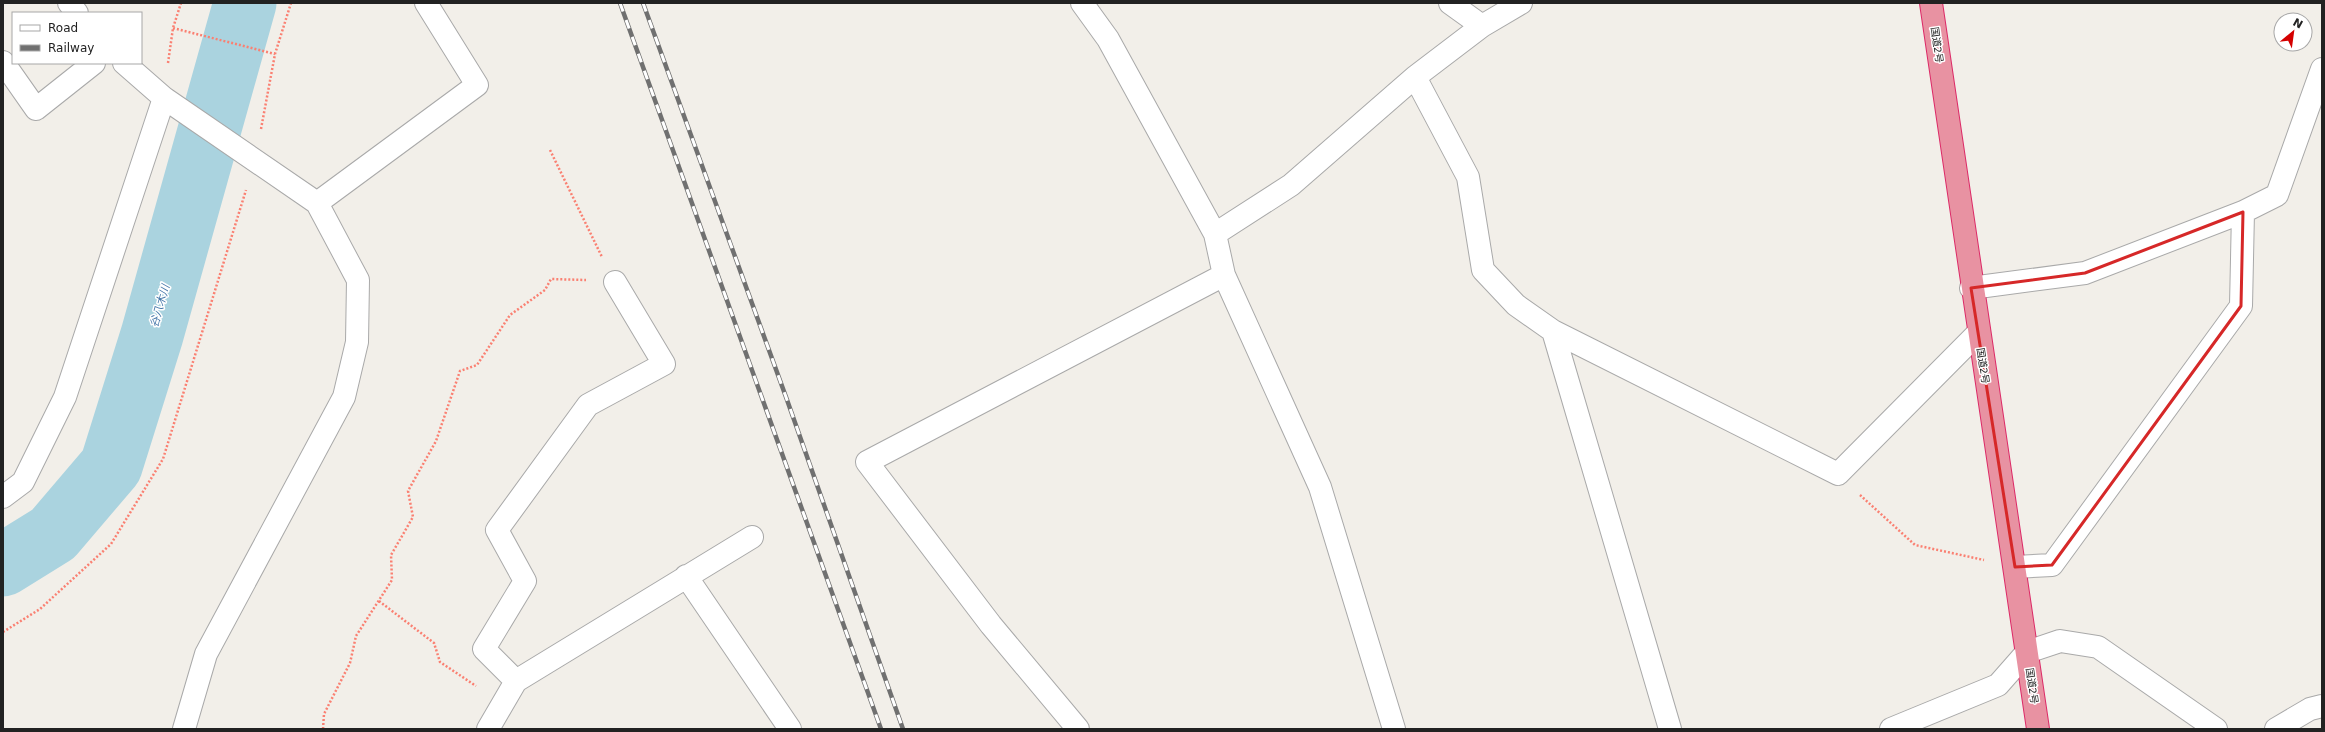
<svg xmlns="http://www.w3.org/2000/svg" width="2325" height="732" viewBox="0 0 2325 732" font-family="'DejaVu Sans','Noto Sans JP',sans-serif">
<style>
.lines{fill:none;stroke-linecap:round;stroke-linejoin:round}
.river{stroke:#aad3df;stroke-width:63}
.street-casing{stroke:#a9a9a9;stroke-width:24}
.highway-casing{stroke:#dc2a67;stroke-width:24}
.path{stroke:#fa8072;stroke-width:2.5;stroke-dasharray:2 2;stroke-linecap:butt}
.street{stroke:#fff;stroke-width:22}
.highway{stroke:#e892a2;stroke-width:22}
.rail-casing{stroke:#707070;stroke-width:4.5}
.rail{stroke:#fff;stroke-width:3;stroke-dasharray:9;stroke-linecap:butt}
.marked{fill:none;stroke:#d62828;stroke-width:3;stroke-linejoin:round}
.labels{text-anchor:middle;dominant-baseline:central;stroke-width:3;stroke-linejoin:round;paint-order:stroke}
.street-label{font-size:10px;fill:#222;stroke:#fff}
.water-label{font-size:11px;font-style:italic;fill:#4a7aab;stroke:#fff}
</style>
<rect width="100%" height="100%" fill="#f2efe9"/>
<g class="lines">
<path class="river" d="M3 565 53 534 111 466 152 335 245 3"/>
<g class="street-casing">
<path id="street" d="M69 3 77 13
M1082 3 1108 39 1215 234 1224 275 1320 487 1394 729
M1450 3 1482 26
M3 62 36 109 94 63
M124 63 164 98 317 203
M1415 77 1468 177 1483 270 1516 305 1553 331 1838 474 1978 333
M1215 234 1291 185 1415 77 1482 26 1521 3
M1971 288 2085 273 2243 212 2277 195 2322 69
M1553 331 1670 729
M3 497 23 482 65 397 164 98
M2015 567 2052 565 2241 306 2243 212
M686 576 790 729
M516 681 484 649 525 581 497 530 588 405 664 364 615 282
M184 729 206 654 344 397 357 342 358 280 317 203 477 85 426 3
M488 729 516 681 752 537
M1078 729 991 625 867 462 1224 275
M1891 729 1998 685 2027 652 2060 641 2098 647 2216 729
M2276 729 2310 709 2322 706"/>
</g>
<g class="highway-casing">
<path id="highway" d="M1931 3 2038 729"/>
</g>
<path class="path" d="M173 28 275 54
M168 63 173 28 181 3
M261 129 275 54 291 3
M550 150 602 257
M1860 495 1915 545 1984 560
M379 601 434 643 440 662 476 686
M3 632 40 609 111 544 163 459 246 190
M323 729 324 714 350 663 356 636 392 580 391 555 413 517 408 491 436 441 460 371 477 365 510 315 545 290 551 279 586 280"/>
<use href="#street" class="street"/>
<use href="#highway" class="highway"/>
<g class="rail-casing">
<path id="rail" d="M620 3 881 729
M643 3 786 397 903 729"/>
</g>
<use href="#rail" class="rail"/>
</g>
<path class="marked" d="M2243 212 2241 306 2052 565 2015 567 1971 288 2085 273Z"/>
<g class="labels">
<g class="street-label">
<text transform="translate(1937 45) rotate(82)">国道2号</text>
<text transform="translate(1983 366) rotate(81)">国道2号</text>
<text transform="translate(2032 686) rotate(82)">国道2号</text>
</g>
<g class="water-label">
<text transform="translate(160 306) rotate(-74)">谷八木川</text>
</g>
</g>
<rect width="2325" height="732" fill="none" stroke="#222222" stroke-width="8"/>
<rect x="12" y="12" width="130" height="52" fill="#ffffff" stroke="#a7a7a7"/>
<rect x="20" y="25" width="20" height="6" fill="#ffffff" stroke="#a7a7a7"/>
<text x="48" y="32" font-size="12" fill="#222222">Road</text>
<rect x="20" y="45" width="20" height="6" fill="#707070" stroke="#a7a7a7"/>
<text x="48" y="52" font-size="12" fill="#222222">Railway</text>
<g transform="translate(2293 32) rotate(29)"><circle r="19" fill="#ffffff" stroke="#a7a7a7"/>
<path d="M0-3L7 15L0 10L-7 15Z" fill="#d40000"/>
<text y="-6" font-size="11" font-weight="bold" text-anchor="middle" fill="#222222">N</text>
</g>
</svg>
